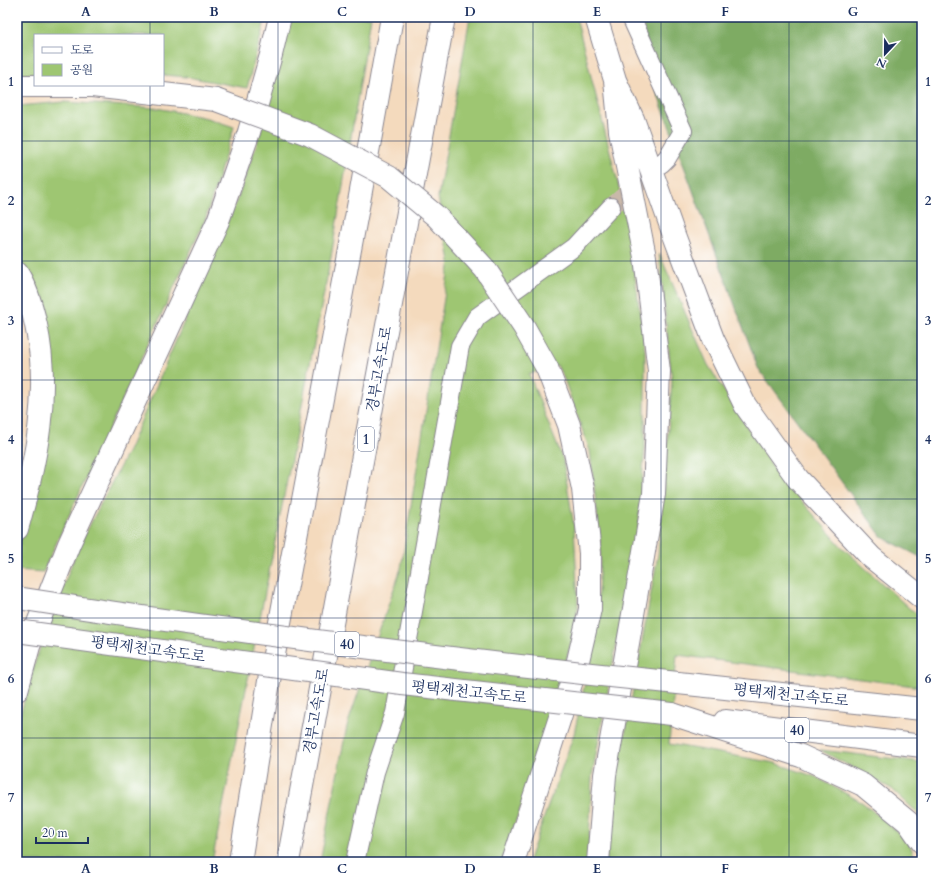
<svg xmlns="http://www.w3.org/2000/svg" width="939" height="879" viewBox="0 0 939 879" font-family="Cardo,'Noto Serif KR',serif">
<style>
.green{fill:#9ec672;stroke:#5c7a68}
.forest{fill:#7eab64;stroke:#4c6d61}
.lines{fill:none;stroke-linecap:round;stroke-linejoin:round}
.minor-tunnel{stroke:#c9b8aa;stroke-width:18;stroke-dasharray:18 9;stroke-linecap:butt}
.minor-casing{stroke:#88848e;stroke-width:20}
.highway-casing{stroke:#88848e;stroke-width:24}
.minor{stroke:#fff;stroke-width:18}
.highway{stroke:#fff;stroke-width:22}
.highway-bridge-casing{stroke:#88848e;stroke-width:24;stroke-linecap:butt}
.highway-bridge{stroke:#fff;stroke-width:22}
.grid{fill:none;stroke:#1b2f5e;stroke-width:1;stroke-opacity:0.55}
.labels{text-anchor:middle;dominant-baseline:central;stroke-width:4;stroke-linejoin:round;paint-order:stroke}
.shield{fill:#fff;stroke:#5f6d8e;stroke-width:1}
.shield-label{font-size:14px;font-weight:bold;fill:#1b2f5e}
.street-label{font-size:15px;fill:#1b2f5e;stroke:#fff}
.neatline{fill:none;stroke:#1b2f5e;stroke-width:1.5}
.grid-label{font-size:13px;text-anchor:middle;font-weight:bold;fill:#1b2f5e}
</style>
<rect width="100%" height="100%" fill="#fff"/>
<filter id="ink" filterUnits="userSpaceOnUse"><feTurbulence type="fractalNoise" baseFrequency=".025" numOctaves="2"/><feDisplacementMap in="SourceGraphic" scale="8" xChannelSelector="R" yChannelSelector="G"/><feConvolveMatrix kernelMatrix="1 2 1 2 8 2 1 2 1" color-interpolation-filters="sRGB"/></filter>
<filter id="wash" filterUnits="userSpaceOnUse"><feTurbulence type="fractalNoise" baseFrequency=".012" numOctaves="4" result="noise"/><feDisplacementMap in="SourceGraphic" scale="16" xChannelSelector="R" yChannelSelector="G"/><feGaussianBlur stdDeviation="0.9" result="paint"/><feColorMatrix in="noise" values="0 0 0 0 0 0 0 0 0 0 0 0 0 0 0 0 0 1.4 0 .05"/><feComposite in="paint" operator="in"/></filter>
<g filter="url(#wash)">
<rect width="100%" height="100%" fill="#f4dabd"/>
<path class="green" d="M17 17H266L247 88 187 77 163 75V35H35V74L17 75Z
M290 17H371L331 257 212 862H17V726L36 659 77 550 129 449 239 195 261 131Z
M470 17H576L618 183 631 247 645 350V446L638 528 592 776 588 862H528L574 734 595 637 601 548 590 451 564 379 557 365 529 374 563 460 574 526 578 607 572 639 542 748 501 862H320L347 726 401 568 450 261 438 197Z
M64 102 157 108 207 118 234 127 205 220 43 572 17 570V552L38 482 45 322 17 254V106Z
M659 253 708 365 773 468 841 546 910 609 922 616V687L677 655 669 744 775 763 816 777 863 803 908 841 917 862H606L614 781 624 740 658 555 672 382Z
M17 328C23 374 28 420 17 466Z
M820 750 922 762V817L892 789Z"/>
<path class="forest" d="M641 17H922V558L882 537 758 368 656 90Z"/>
</g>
<g filter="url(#ink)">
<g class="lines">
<path class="minor-tunnel" d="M611 207 661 164"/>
<g class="minor-casing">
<path id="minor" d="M631 17 683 131 667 158 661 164
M355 862 375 772 395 713 460 346 477 317 574 247 611 207"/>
</g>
<g class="highway-casing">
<path id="highway" d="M596 17 615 80 633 119 674 235 713 339 745 405 798 479 871 557 922 598
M17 86H92L216 100
M17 273C27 288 32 307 36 325 51 393 36 462 17 529
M678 683 922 709
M17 690 29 646 69 544 218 221 249 132 271 55 280 17
M672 714 801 756 863 785 908 822 922 842
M725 721 922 746
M240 862 269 681 361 191 392 17
M288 862 444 17
M513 862 577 665 590 609V553L583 489 569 425 547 368
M598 862 605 775 654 494 659 371 645 257 620 131 615 80"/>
</g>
<use href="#minor" class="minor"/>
<use href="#highway" class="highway"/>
<g class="highway-bridge-casing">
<path id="highway-bridge" d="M216 100 310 135 389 177 437 217 485 269 524 327 547 368
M17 598C236 632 457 661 678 683
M17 631 402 684 672 714"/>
</g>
<use href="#highway-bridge" class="highway-bridge"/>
</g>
</g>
<path class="grid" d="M150 17V35M278 17V862M406 17V862M533 17V862M661 17V862M789 17V862M150 85V862M17 141H922M17 261H922M17 380H922M17 499H922M17 618H922M17 738H922"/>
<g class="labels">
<g class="shield">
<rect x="358" y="427" width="16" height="24" rx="3"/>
<rect x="335" y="632" width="24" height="24" rx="3"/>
<rect x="785" y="718" width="24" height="24" rx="3"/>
</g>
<g class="shield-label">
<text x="366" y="439">1</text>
<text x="347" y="644">40</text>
<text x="797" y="730">40</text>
</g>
<g class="street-label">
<text transform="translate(379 369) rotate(-80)">경부고속도로</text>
<text transform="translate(148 649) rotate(8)">평택제천고속도로</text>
<text transform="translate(469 692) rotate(6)">평택제천고속도로</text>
<text transform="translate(791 695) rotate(6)">평택제천고속도로</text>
<text transform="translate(316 711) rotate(-80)">경부고속도로</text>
</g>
</g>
<rect width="939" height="879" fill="none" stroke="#fff" stroke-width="44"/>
<rect x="34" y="34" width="130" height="52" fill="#ffffff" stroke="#a4acbf"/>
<rect x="42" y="47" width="20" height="6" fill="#ffffff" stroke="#a4acbf"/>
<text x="70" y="54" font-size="12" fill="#1b2f5e">도로</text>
<rect x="42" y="64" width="20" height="12" fill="#9ec672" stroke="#a4acbf"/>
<text x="70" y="74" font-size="12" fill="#1b2f5e">공원</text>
<g transform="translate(885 54) rotate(202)" stroke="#ffffff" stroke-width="3" paint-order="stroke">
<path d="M0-3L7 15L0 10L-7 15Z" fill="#1b2f5e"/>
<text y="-6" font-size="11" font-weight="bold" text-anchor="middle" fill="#1b2f5e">N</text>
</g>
<path d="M36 837v6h52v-6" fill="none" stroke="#1b2f5e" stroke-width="2"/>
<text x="42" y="837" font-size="12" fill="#1b2f5e" stroke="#ffffff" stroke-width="3" paint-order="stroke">20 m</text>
<rect x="22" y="22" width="895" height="835" class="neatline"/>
<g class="grid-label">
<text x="86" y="16">A</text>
<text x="214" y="16">B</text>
<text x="342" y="16">C</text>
<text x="470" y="16">D</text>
<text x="597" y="16">E</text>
<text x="725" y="16">F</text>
<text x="853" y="16">G</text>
<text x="11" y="86">1</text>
<text x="928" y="86">1</text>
<text x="11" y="205">2</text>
<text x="928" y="205">2</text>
<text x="11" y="325">3</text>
<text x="928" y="325">3</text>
<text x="11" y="444">4</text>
<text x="928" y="444">4</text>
<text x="11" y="563">5</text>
<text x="928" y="563">5</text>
<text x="11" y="683">6</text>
<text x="928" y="683">6</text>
<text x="11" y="802">7</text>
<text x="928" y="802">7</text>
<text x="86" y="873">A</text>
<text x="214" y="873">B</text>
<text x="342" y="873">C</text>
<text x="470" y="873">D</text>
<text x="597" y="873">E</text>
<text x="725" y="873">F</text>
<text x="853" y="873">G</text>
</g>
</svg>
